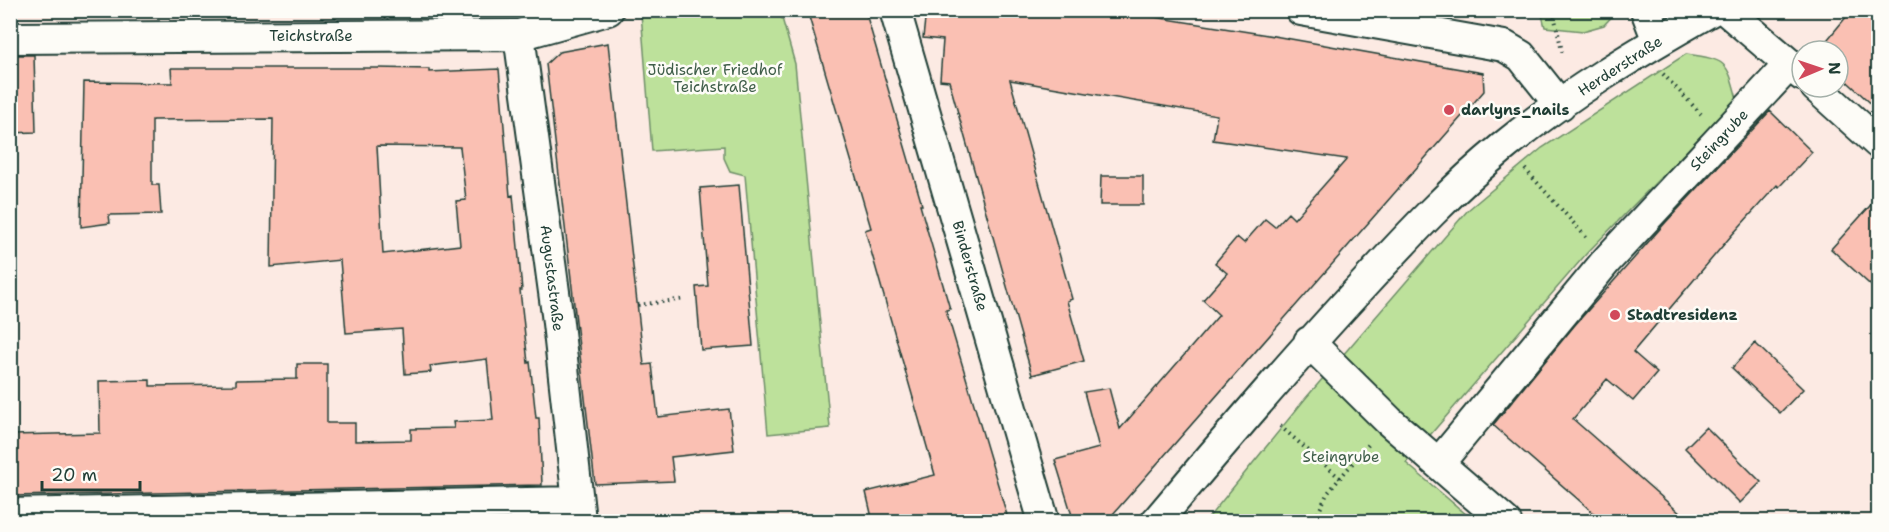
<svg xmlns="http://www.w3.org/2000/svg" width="1889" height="532" viewBox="0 0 1889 532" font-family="'Shantell Sans',sans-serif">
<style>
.green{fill:#bde19b;stroke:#6e8f68;stroke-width:1.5}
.building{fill:#fac0b3;stroke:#1f3d34;stroke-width:1.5;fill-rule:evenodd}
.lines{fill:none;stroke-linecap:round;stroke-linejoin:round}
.street-casing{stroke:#1f3d34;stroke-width:34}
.path{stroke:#1f3d34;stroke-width:4;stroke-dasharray:1.5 4.5;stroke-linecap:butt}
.street{stroke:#fdfcf7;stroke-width:30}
.poi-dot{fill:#d1495b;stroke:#fdfcf7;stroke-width:2}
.labels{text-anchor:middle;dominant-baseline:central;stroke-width:5;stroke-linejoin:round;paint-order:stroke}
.street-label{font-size:15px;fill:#1f3d34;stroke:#fdfcf7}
.park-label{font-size:15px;fill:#3f5e49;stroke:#fdfcf7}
.poi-label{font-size:15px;font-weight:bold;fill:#1f3d34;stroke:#fdfcf7;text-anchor:start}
</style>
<rect width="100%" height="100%" fill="#fceae3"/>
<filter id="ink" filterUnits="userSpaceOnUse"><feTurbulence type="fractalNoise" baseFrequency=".0167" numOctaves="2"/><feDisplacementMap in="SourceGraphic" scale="12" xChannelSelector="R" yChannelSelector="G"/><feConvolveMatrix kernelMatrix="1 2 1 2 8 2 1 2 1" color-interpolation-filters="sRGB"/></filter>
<g filter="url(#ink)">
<path class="green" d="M649 11H780L795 64 830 428 768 434 745 175 730 171 724 158V146L652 151 641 13Z
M1541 11V10L1617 11 1604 25 1583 31 1545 27Z
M1686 54C1726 60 1727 60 1737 99L1587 253 1406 463 1474 521 1205 522 1305 399 1468 210 1542 148Z"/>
<path class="building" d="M807 10H865L922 205H920L950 309 946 310 1009 522H873L866 492 935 475 865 230 871 228Z
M926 10H1110L1274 36 1483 73 1484 91 1106 522H1074L1055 460 1099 448 1084 392 1109 388 1120 429 1219 315 1203 300 1227 273 1215 263 1237 237 1244 243 1265 219 1275 227 1288 213 1294 219 1347 159 1213 140 1217 115 1010 80 1072 299 1067 301 1084 361 1032 375 949 81 940 80 943 40 923 38Z
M1852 10H1878V110L1838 73V51H1818Z
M608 43 644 365 652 364 658 417 729 409 734 450 671 457 674 481 595 484 546 64 559 52Z
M10 55H34L36 132 10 133Z
M171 68H377L429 69V72L499 69 510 196 513 195 522 290H520L528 363 530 362 536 418H539L542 485 12 496 11 435 100 433 99 381 150 380V386L236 385V380L297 379V364H327V423H355V441L411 440V429L454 428 453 422 493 420 487 359 430 366 431 372 405 374 402 329 346 333 340 260 271 267 273 119 152 120V185H159L161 214 109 215 110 223 81 227 84 82 172 83ZM377 146 460 147 466 200 456 201 460 245 383 254Z
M1770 111 1812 152 1779 187 1777 185 1731 236 1633 352 1657 373 1633 401 1607 379 1573 419 1690 522H1604L1493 425 1574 326 1666 222Z
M1101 176H1143V205H1100Z
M739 185 753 346 701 350 696 287 708 286 700 188Z
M1878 197V292L1831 249Z
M1755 343 1803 389 1780 413 1732 368Z
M1706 427 1761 482 1740 503 1685 448Z"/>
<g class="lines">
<g class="street-casing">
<path id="street" d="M895 10 1044 522
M1301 10 1504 46 1521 56 1560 105
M1646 10 1658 41
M1726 10 1802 75
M519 35 557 314 580 520
M10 38 519 35 608 10
M1816 87 1878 143
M1309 342 1389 421 1506 522
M1439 463 1607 260 1790 64
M10 514 578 502
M1156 522C1224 441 1293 360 1365 283 1409 235 1453 188 1503 147 1567 94 1640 51 1712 10"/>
</g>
<path class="path" d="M1553 10 1563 56
M1663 74 1701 114
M1525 169 1586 237
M638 305 685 299
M1280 426 1340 478 1327 494 1314 522
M1340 478 1369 444"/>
<use href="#street" class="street"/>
</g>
</g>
<g class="poi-dot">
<circle cx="1449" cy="110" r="6"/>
<circle cx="1615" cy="315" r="6"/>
</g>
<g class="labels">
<g class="street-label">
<text x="311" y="36">Teichstraße</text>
<text transform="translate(1620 66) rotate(-33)">Herderstraße</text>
<text transform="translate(1719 140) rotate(-47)">Steingrube</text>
<text transform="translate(970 266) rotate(74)">Binderstraße</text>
<text transform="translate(552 278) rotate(83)">Augustastraße</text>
</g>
<g class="park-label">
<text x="715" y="70">Jüdischer Friedhof<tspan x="715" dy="17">Teichstraße</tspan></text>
<text x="1341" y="457">Steingrube</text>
</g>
<g class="poi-label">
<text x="1461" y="110">darlyns_nails</text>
<text x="1627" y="315">Stadtresidenz</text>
</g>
</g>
<rect width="1889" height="532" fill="none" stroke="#fdfcf7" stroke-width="36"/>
<rect x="18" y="18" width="1853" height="496" fill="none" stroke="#1f3d34" stroke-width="2" filter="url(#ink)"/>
<g transform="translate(1820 69) rotate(88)"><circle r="28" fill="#fdfcf7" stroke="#a4b0a9" stroke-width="1.5"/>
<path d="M0-4.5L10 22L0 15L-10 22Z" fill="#d1495b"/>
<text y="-9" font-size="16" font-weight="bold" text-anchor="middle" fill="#1f3d34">N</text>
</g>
<path d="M42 481v9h98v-9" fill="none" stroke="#1f3d34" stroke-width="3"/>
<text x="51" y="481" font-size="18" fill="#1f3d34" stroke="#fdfcf7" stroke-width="4.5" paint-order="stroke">20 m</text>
</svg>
